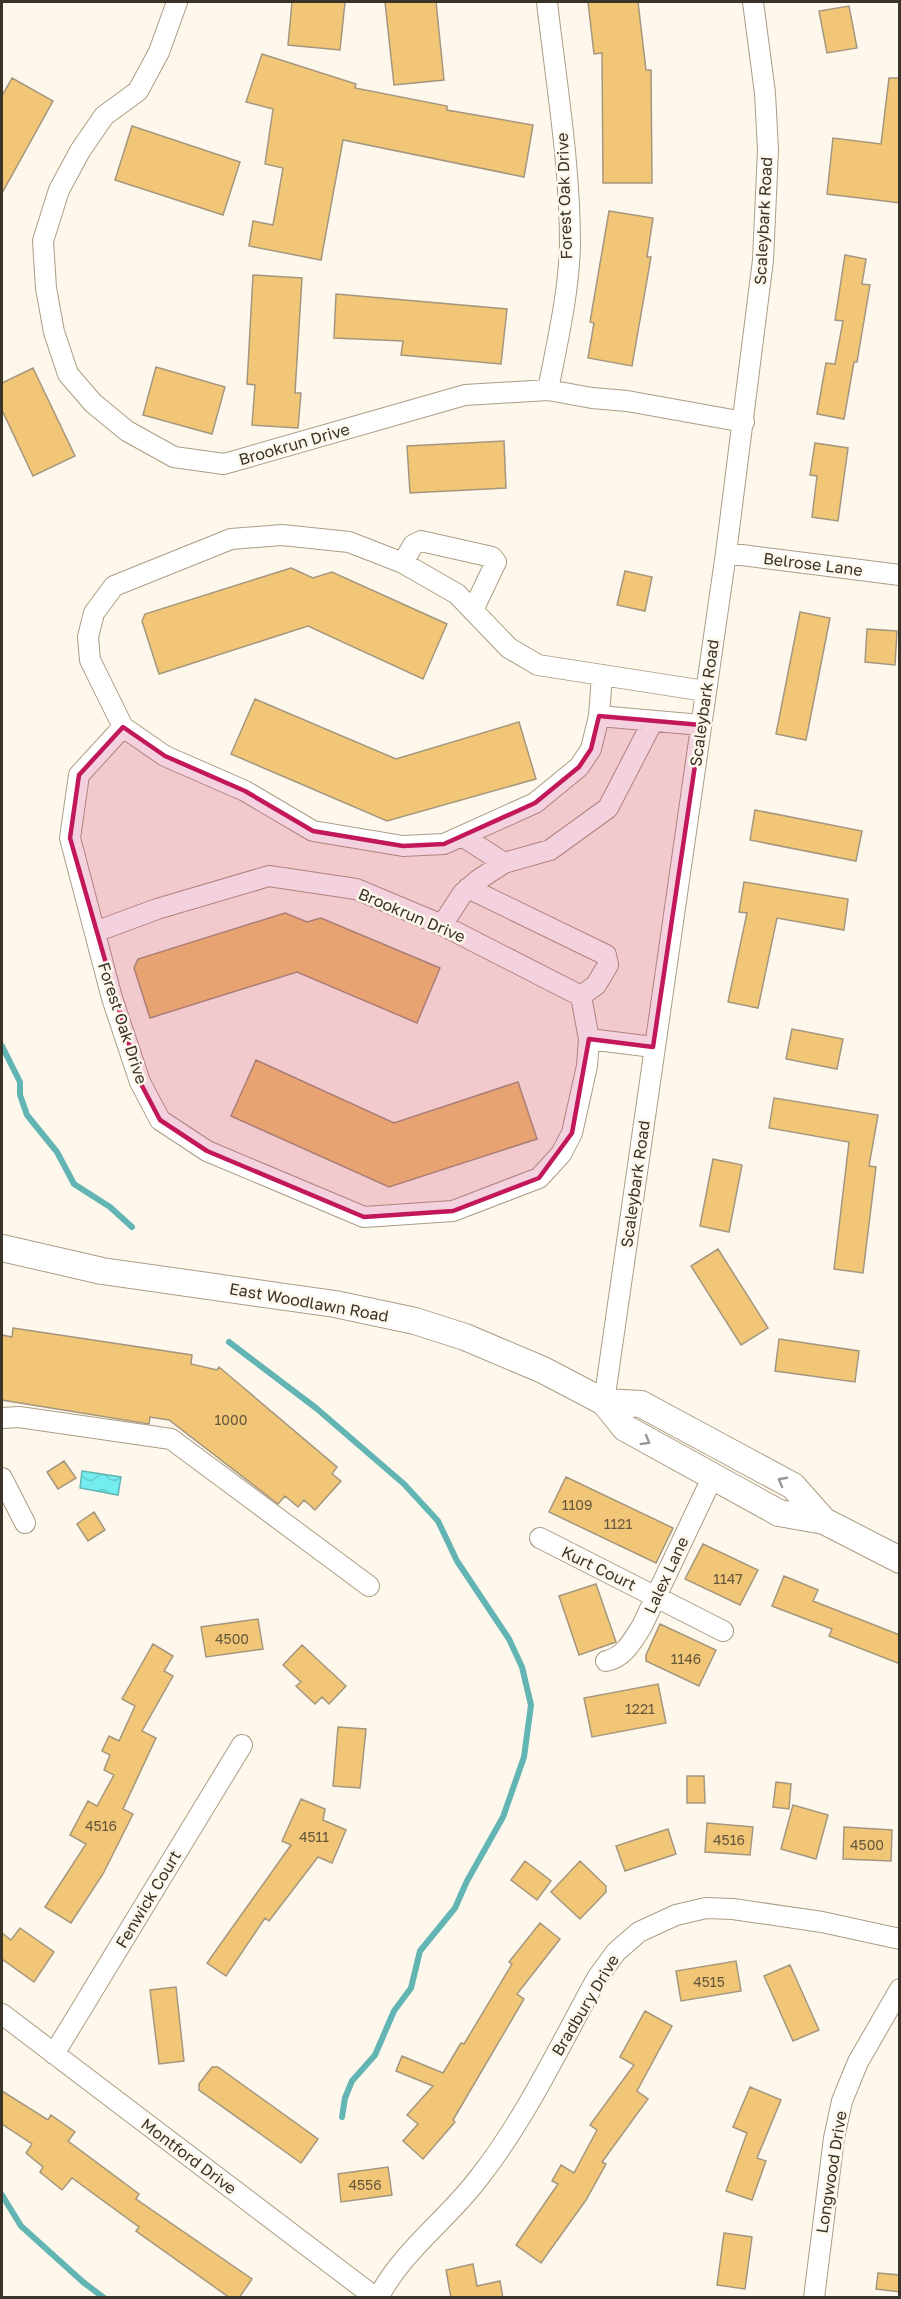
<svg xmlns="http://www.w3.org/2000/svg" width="901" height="2299" viewBox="0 0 901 2299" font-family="'Golos Text',sans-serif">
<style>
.water{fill:url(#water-waves);stroke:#62b5b3;stroke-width:1.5}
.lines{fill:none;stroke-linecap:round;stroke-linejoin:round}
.stream{stroke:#62b5b3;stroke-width:6}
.building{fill:#f1c677;stroke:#a5977e;stroke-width:1.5}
.minor-casing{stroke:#ac9d84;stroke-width:22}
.major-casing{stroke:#ac9d84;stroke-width:28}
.minor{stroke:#fff;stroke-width:20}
.major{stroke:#fff;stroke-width:26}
.oneway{stroke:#9c9994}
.marked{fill:#c2185b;fill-opacity:0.2;stroke:#c2185b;stroke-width:4.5;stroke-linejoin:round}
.labels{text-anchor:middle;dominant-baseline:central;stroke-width:5;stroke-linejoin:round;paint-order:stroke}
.number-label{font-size:14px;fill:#67583c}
.street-label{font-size:16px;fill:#393328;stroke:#fef7ec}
</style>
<defs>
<pattern id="water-waves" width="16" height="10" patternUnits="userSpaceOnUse" patternTransform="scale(1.5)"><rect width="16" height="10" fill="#73edef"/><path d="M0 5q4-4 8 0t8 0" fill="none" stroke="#64cccd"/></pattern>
</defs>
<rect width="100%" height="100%" fill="#fef7ec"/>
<path class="water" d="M82 1471 121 1477 118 1495 80 1488Z"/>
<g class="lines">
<path class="stream" d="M2 1046 20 1082V1095L27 1115 57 1152 74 1184 110 1207 132 1227
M229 1342 316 1408 404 1484 438 1521 457 1561 509 1639 522 1667 531 1705 524 1757 503 1817 467 1881 455 1908 420 1951 411 1988 394 2011 375 2055 352 2081 345 2098 342 2117
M2 2195 21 2226 83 2282 104 2298"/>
</g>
<path class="building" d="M292 2H345L340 50 288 45Z
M385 2H436L444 80 394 85Z
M588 2H638L646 70H651L652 183H603L602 53 594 54Z
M849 6 857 48 827 53 819 11Z
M262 54 356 84 355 88 447 106V110L533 125 524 177 343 140 321 260 249 246 253 221 273 225 283 168 265 164 273 109 246 102Z
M12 78 53 101 2 193V96Z
M889 78H900V203L827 194 833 138 881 144Z
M132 126 240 162 223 215 115 180Z
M609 211 653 218 647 257H651L632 366 588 358 594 323 590 322Z
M845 255 866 259 862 284 870 285 857 362H854L844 419 817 414 826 363 835 364 843 321 835 320Z
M253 275 302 278 295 393H301L298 428 252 425 255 385 247 384Z
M336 294 507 309 501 364 401 355 403 341 334 338Z
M156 367 225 387 212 434 143 415Z
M33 368 75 456 33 476 2 410V383Z
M504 441 506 488 410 493 407 446Z
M815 443 848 448 838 521 812 517 817 476 810 475Z
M291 568 313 578 332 572 447 624 423 679 308 626 159 674 142 621 145 614Z
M625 571 652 577 645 611 617 605Z
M800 612 830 618 806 740 776 734Z
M867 629 897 631 895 665 865 662Z
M255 699 396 759 519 722 536 779 387 821 231 754Z
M755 810 862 831 856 861 750 840Z
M744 882 848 899 844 930 777 918 758 1008 728 1002 747 913 739 912Z
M285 913 307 922 321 918 440 968 417 1023 297 972 150 1018 134 968 138 959Z
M792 1029 843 1039 837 1069 786 1059Z
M256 1060 394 1123 518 1082 537 1139 389 1187 231 1116Z
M774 1098 878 1115 869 1166 876 1167 863 1273 834 1269 849 1142 769 1128Z
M713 1159 742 1165 729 1232 700 1226Z
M718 1249 768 1328 741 1345 691 1266Z
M13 1328 192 1355 191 1364 217 1370 219 1367 337 1467 332 1474 341 1481 315 1510 304 1500 298 1507 285 1496 278 1504 169 1420 150 1417 149 1424 2 1400V1335L12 1337Z
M779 1339 859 1351 855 1382 775 1371Z
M64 1461 76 1478 58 1489 47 1472Z
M566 1477 673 1528 656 1563 549 1512Z
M94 1512 105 1530 88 1541 77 1524Z
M703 1544 758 1570 740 1605 685 1579Z
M784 1576 818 1590 813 1601 900 1635V1664L829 1636 832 1629 772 1606Z
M596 1584 616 1642 579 1655 559 1596Z
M258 1619 263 1649 206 1657 201 1627Z
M660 1624 716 1650 699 1686 646 1661V1655Z
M153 1644 173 1656 164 1671 173 1676 142 1731 156 1738 123 1809 133 1814 103 1874 71 1923 45 1907 86 1844 70 1835 88 1801 97 1806 114 1775 104 1770 110 1755 102 1751 109 1736 119 1741 135 1706 122 1699Z
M302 1645 346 1686 329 1704 322 1697 315 1704 296 1686 301 1682 283 1665Z
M658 1684 666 1723 592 1737 584 1698Z
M338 1727 366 1729 360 1788 333 1786Z
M687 1776H704L705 1803H687Z
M776 1782 791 1784 789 1809 773 1807Z
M301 1799 325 1809 323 1820 346 1830 332 1863 318 1857 269 1921 265 1918 226 1976 207 1963 291 1845 282 1841Z
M793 1805 828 1815 816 1859 781 1849Z
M707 1823 753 1827 750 1855 705 1852Z
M844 1827 892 1830 891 1861 843 1859Z
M668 1829 676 1854 625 1871 616 1846Z
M525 1861 551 1881 537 1900 511 1880Z
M580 1861 606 1886V1892L580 1919 551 1892Z
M540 1923 560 1939 517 1994 524 1999 453 2120 455 2122 423 2159 403 2141 418 2124 407 2115 433 2086 396 2071 402 2056 443 2073 461 2043 464 2044 512 1964 509 1962Z
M20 1928 54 1952 34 1982 2 1959V1933L11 1940Z
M736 1961 741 1991 681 2001 676 1971Z
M790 1965 819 2030 793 2041 764 1976Z
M176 1987 184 2061 159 2064 150 1990Z
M645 2011 672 2026 637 2091 648 2099 602 2162 606 2164 586 2200 541 2263 516 2245 558 2184 552 2181 561 2165 574 2173 597 2130 590 2125 634 2065 620 2057Z
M212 2067H218L318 2139 301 2163 199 2090V2084Z
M750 2087 781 2100 757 2158 766 2161 752 2200 726 2191 747 2133 733 2127Z
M2 2091 48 2120 51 2115 75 2132 68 2141 139 2194 136 2199 252 2279 239 2298H230L136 2231 139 2227 72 2178 62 2190 40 2172 43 2167 26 2153 32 2144 2 2124Z
M388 2167 392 2195 341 2202 338 2174Z
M724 2233 752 2237 745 2289 717 2285Z
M473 2264 477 2286 500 2281 503 2298H451L446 2270Z
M878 2273 900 2275V2292L876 2289Z"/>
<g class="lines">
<g class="minor-casing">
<path id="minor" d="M177 2 159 52 138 91 104 116 80 151 59 190 43 241 46 288 54 332 68 374 93 403 127 431 174 457 224 464 465 395 548 390 592 398 627 401 744 422
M547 2C556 82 570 163 570 244 569 293 557 343 548 390
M726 553 900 575
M403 563 413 545 421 541 492 557 496 562 473 610
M599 716 701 725
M123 727 90 660 88 637 94 613 114 586 231 539 282 535 349 542 403 563 457 594 509 648 538 665 705 691
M462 836 504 863
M468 888 606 955 608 965 596 985 581 996
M442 925 463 893 478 880 504 863 550 850 608 808 653 721
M95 932 157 909 269 876 356 889 442 925 581 996 589 1039 653 1047
M589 1039 587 1066 572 1133 561 1154 539 1178 453 1211 364 1217 207 1151 160 1120 140 1082 112 998 70 838 79 775 123 727 165 756 245 791 313 831 403 846 444 844 535 803 579 767 591 749 599 716 602 675
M604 1402 726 553 763 260 768 150 765 93 753 2
M2 1418 19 1417 171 1439 369 1586
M2 1478 25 1523
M540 1538 723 1631
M606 1661C624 1658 633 1640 642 1626L712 1478
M2 2014 376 2298
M54 2054 242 1745
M378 2298C403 2250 446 2221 478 2179 526 2118 560 2045 597 1978L616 1952 639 1932 676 1915 706 1908 733 1909 822 1922 900 1939
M814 2298 834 2138 842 2101 858 2062 900 1989"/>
</g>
<g class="major-casing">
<path id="major" d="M2 1248 102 1271 335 1304 415 1321 465 1337 543 1370 604 1402 625 1428 779 1513 824 1521 900 1560
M604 1402 641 1404 793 1486 824 1521"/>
</g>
<use href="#minor" class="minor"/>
<use href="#major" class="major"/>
</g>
<defs><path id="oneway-chevron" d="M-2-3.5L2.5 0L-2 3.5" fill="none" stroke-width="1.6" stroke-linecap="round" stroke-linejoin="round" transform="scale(1.5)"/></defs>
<g class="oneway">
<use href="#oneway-chevron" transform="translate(646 1441) rotate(30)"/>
<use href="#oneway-chevron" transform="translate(782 1481) rotate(-152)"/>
</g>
<path class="marked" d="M599 716 701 725 653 1047 589 1039 572 1133 539 1178 453 1211 364 1217 207 1151 160 1120 140 1082 70 838 79 775 123 727 165 756 245 791 313 831 403 846 444 844 535 803 579 767 591 749Z"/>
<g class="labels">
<g class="number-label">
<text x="231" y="1419">1000</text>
<text x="577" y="1504">1109</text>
<text x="618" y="1523">1121</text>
<text x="728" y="1578">1147</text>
<text x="232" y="1638">4500</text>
<text x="686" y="1658">1146</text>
<text x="640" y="1708">1221</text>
<text x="101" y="1825">4516</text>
<text x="314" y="1836">4511</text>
<text x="729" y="1839">4516</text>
<text x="867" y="1844">4500</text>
<text x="709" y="1981">4515</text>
<text x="365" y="2184">4556</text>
</g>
<g class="street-label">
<text transform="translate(564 196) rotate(-92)">Forest Oak Drive</text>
<text transform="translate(763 221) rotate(-87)">Scaleybark Road</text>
<text transform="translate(294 444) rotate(-16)">Brookrun Drive</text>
<text transform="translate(813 564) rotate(7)">Belrose Lane</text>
<text transform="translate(704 703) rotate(-82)">Scaleybark Road</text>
<text transform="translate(412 915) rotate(23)">Brookrun Drive</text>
<text transform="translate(123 1023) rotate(72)">Forest Oak Drive</text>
<text transform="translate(635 1184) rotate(-82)">Scaleybark Road</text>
<text transform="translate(309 1302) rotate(10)">East Woodlawn Road</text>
<text transform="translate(599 1568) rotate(26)">Kurt Court</text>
<text transform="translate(666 1575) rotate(-65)">Lalex Lane</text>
<text transform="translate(148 1899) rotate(-59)">Fenwick Court</text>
<text transform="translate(585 2005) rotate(-59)">Bradbury Drive</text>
<text transform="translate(189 2156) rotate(37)">Montford Drive</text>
<text transform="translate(831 2172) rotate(-81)">Longwood Drive</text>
</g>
</g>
<rect width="901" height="2299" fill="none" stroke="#393328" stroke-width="6"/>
</svg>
